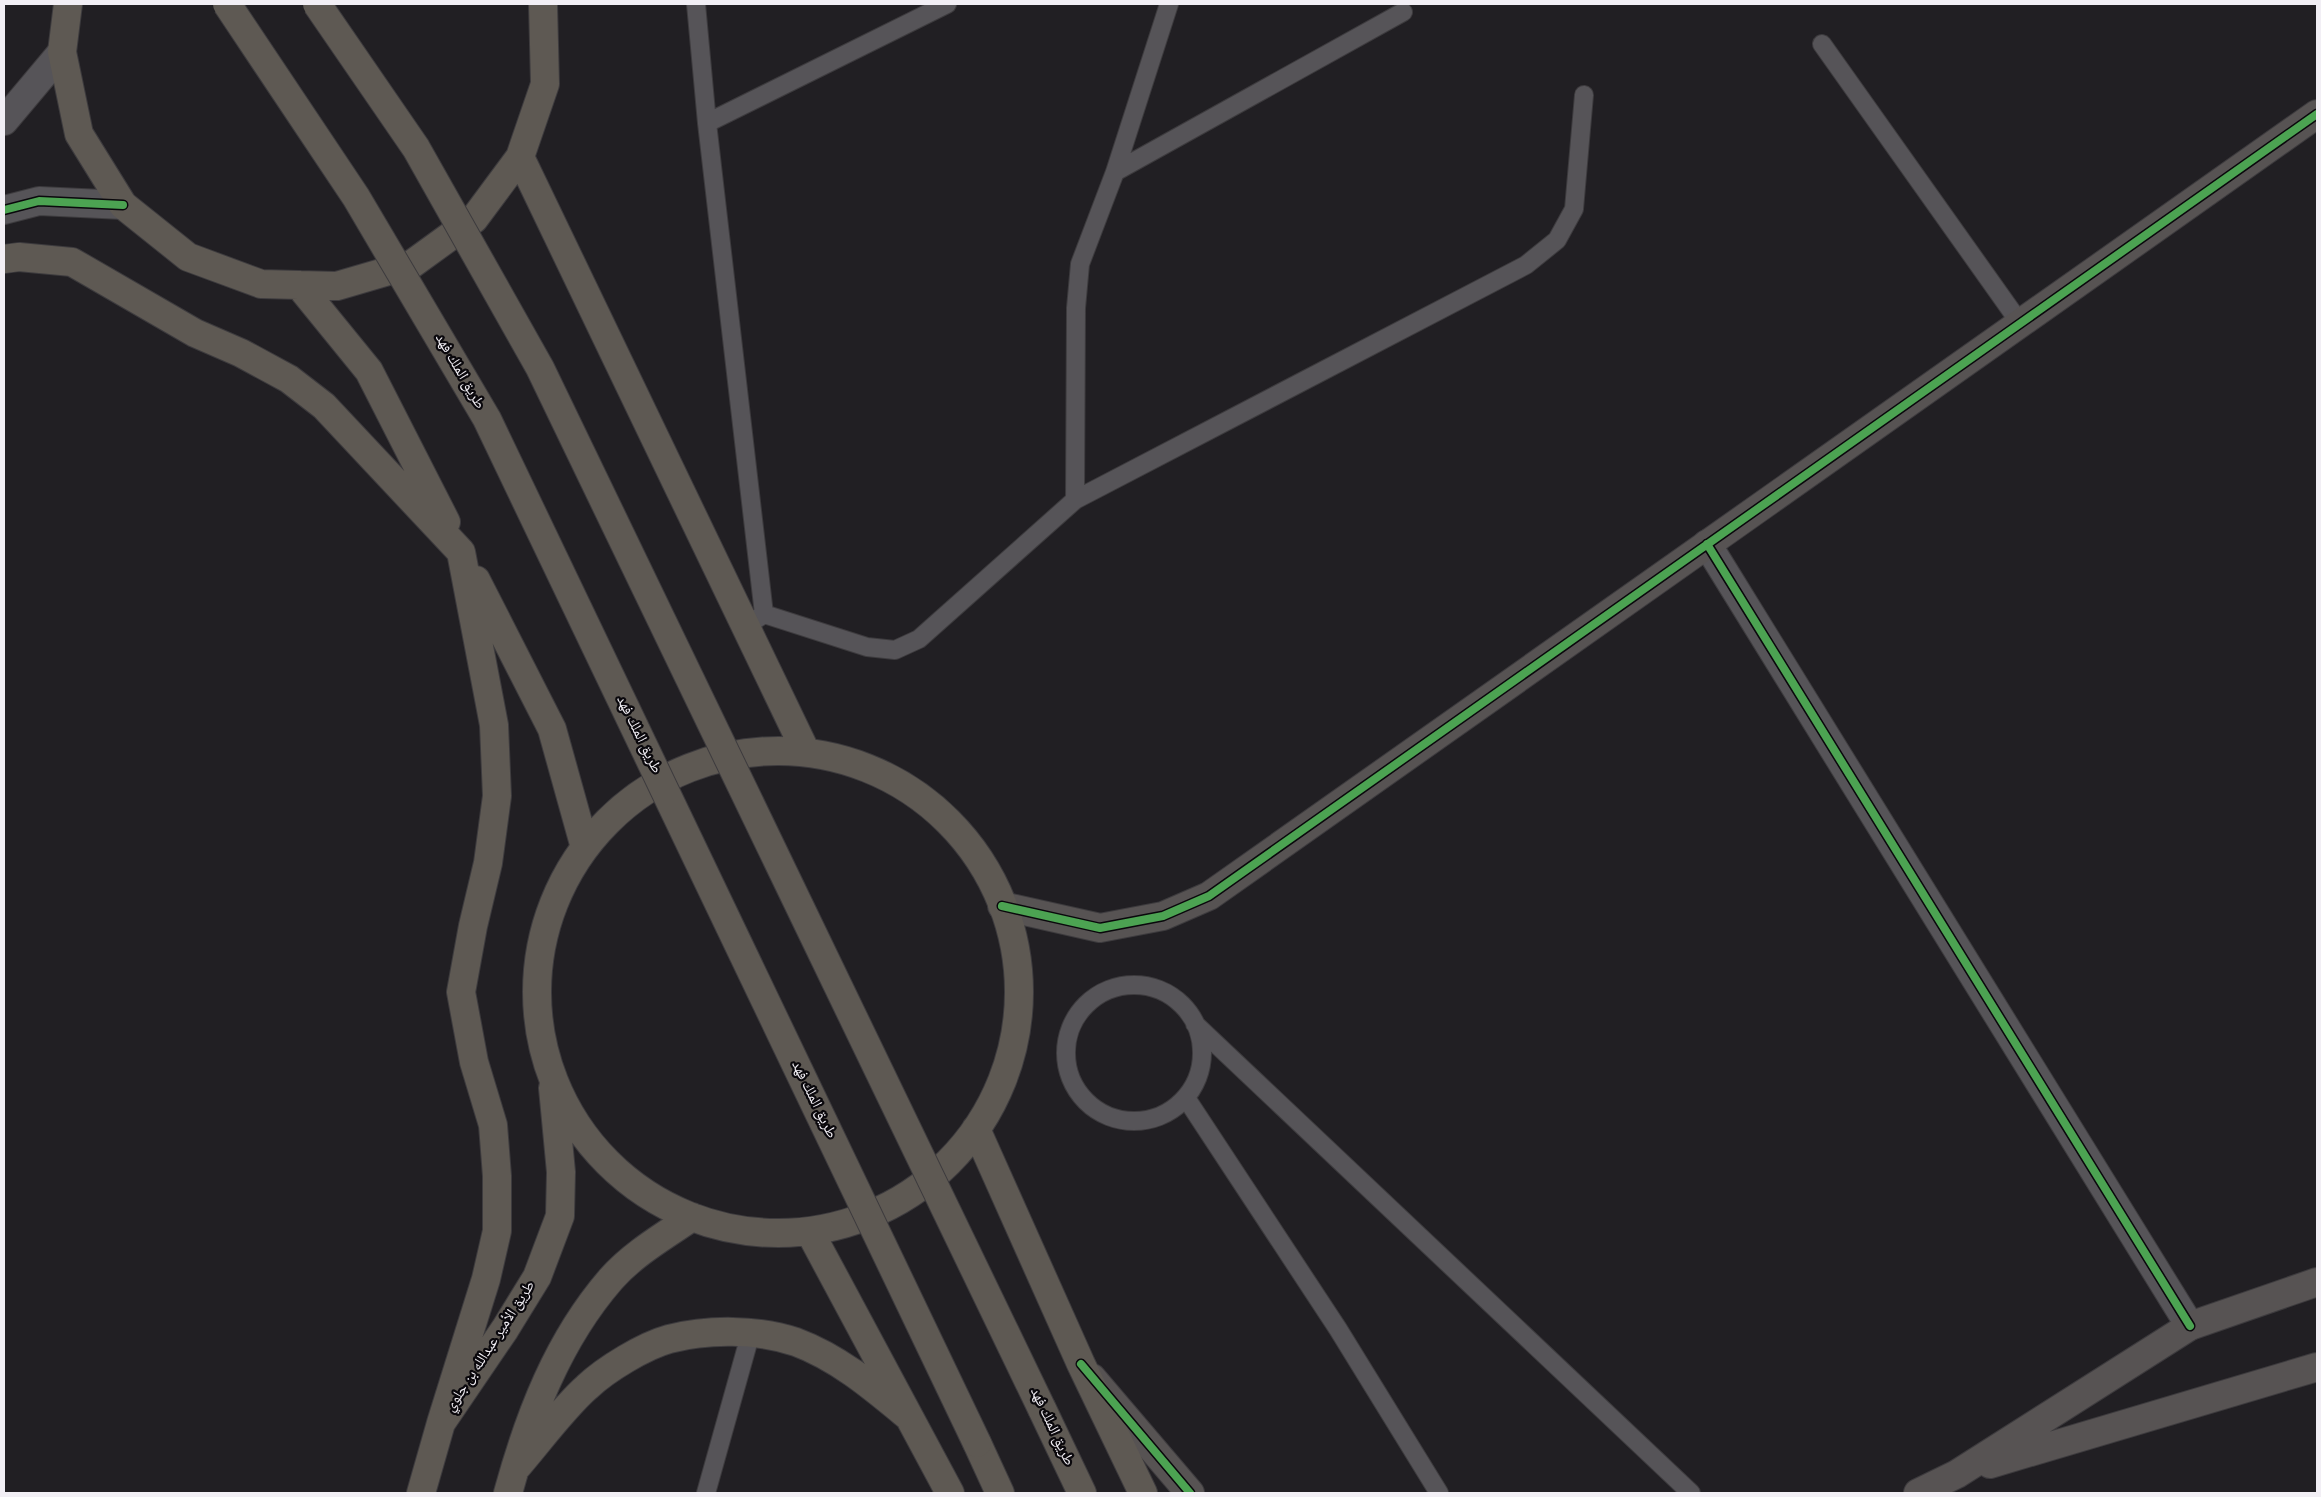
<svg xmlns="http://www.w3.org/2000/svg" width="2321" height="1497" viewBox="0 0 2321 1497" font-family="Georgia,'Noto Naskh Arabic',serif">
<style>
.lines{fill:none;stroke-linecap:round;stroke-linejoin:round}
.lane-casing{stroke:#3d3b3e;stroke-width:20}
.street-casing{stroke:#3d3b3e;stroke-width:30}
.secondary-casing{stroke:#3d3b3e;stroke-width:30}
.primary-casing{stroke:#3d3b3e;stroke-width:30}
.lane{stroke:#565458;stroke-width:18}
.street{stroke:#565458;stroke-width:28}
.secondary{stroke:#575353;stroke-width:28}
.primary{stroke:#5e5953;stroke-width:28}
.primary-bridge-casing{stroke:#3d3b3e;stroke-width:30;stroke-linecap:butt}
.primary-bridge{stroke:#5e5953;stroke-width:28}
.cycleway-casing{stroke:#0a080c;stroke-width:11}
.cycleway{stroke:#4ca352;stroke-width:8}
.labels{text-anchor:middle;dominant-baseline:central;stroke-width:4.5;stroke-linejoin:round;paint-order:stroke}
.street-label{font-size:15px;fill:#f2eff5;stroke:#0a080c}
</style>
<rect width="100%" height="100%" fill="#211f23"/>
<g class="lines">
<g class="lane-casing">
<path id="lane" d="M696 4 707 123 764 614 755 620
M1822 44 2020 323
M707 123 947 4
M1115 172 1403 12
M1075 500 1076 308 1080 264 1115 172 1169 4
M764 614 867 647 895 650 919 639 1075 500 1526 265 1557 240 1574 209 1584 95
M1066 1053a68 68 0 1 1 136 0a68 68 0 1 1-136 0Z
M1195 1024 1691 1493
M1186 1098 1338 1329 1439 1493
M706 1493 751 1332"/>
</g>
<g class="street-casing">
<path id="street" d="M4 121 62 52
M4 210 39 201 123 205
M1707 544 2190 1326"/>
</g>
<g class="secondary-casing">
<path id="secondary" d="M1002 906 1100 928 1163 916 1209 896 2317 114
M1092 1378 1190 1493
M1990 1464 2317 1367
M1918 1493 1957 1474 2190 1326 2317 1282"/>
</g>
<g class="primary-casing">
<path id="primary" d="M68 4 62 52 79 134 123 205 188 257 261 284 337 286 412 264 474 219 520 157 545 84 543 4
M520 157 805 750
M4 259 19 257 72 262 195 333 241 353 289 379 324 406 461 552 494 725 497 796 488 863 473 926 461 992 474 1062 493 1125 497 1176V1231L486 1279 441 1423
M299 285 369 371 446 522
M476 580 552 729 584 844
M537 992a241 241 0 1 1 482 0a241 241 0 1 1-482 0Z
M976 1129 1081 1364 1143 1493
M811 1234 950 1493
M1042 1409 1082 1493
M977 1443 1000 1493
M515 1469C537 1444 563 1408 587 1387 606 1369 644 1346 669 1339 708 1329 757 1329 796 1342 839 1358 874 1388 909 1417
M421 1493 441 1423 505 1329 537 1277 560 1216 561 1172 553 1088
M508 1493C529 1416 558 1340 611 1279 633 1254 664 1236 692 1217"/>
</g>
<use href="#lane" class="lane"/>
<use href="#street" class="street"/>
<use href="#secondary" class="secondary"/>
<use href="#primary" class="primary"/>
<g class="primary-bridge-casing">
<path id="primary-bridge" d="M227 4 356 197 487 419 977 1443
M317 4 416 148 540 368 1042 1409"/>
</g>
<use href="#primary-bridge" class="primary-bridge"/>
<g class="cycleway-casing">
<path id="cycleway" d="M4 210 39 201 123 205
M1707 544 2190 1326
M1002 906 1100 928 1163 916 1209 896 2317 114
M1081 1364 1190 1493"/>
</g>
<use href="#cycleway" class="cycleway"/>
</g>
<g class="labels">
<g class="street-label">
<text transform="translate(459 372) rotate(60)">طريق الملك فهد</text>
<text transform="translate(638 735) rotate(64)">طريق الملك فهد</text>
<text transform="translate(813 1100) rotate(64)">طريق الملك فهد</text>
<text transform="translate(491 1347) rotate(-57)">طريق الأمير عبدالله بن جلوي</text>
<text transform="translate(1051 1427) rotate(65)">طريق الملك فهد</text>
</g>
</g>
<rect width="2321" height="1497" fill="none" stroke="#f2eff5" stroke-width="10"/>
</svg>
